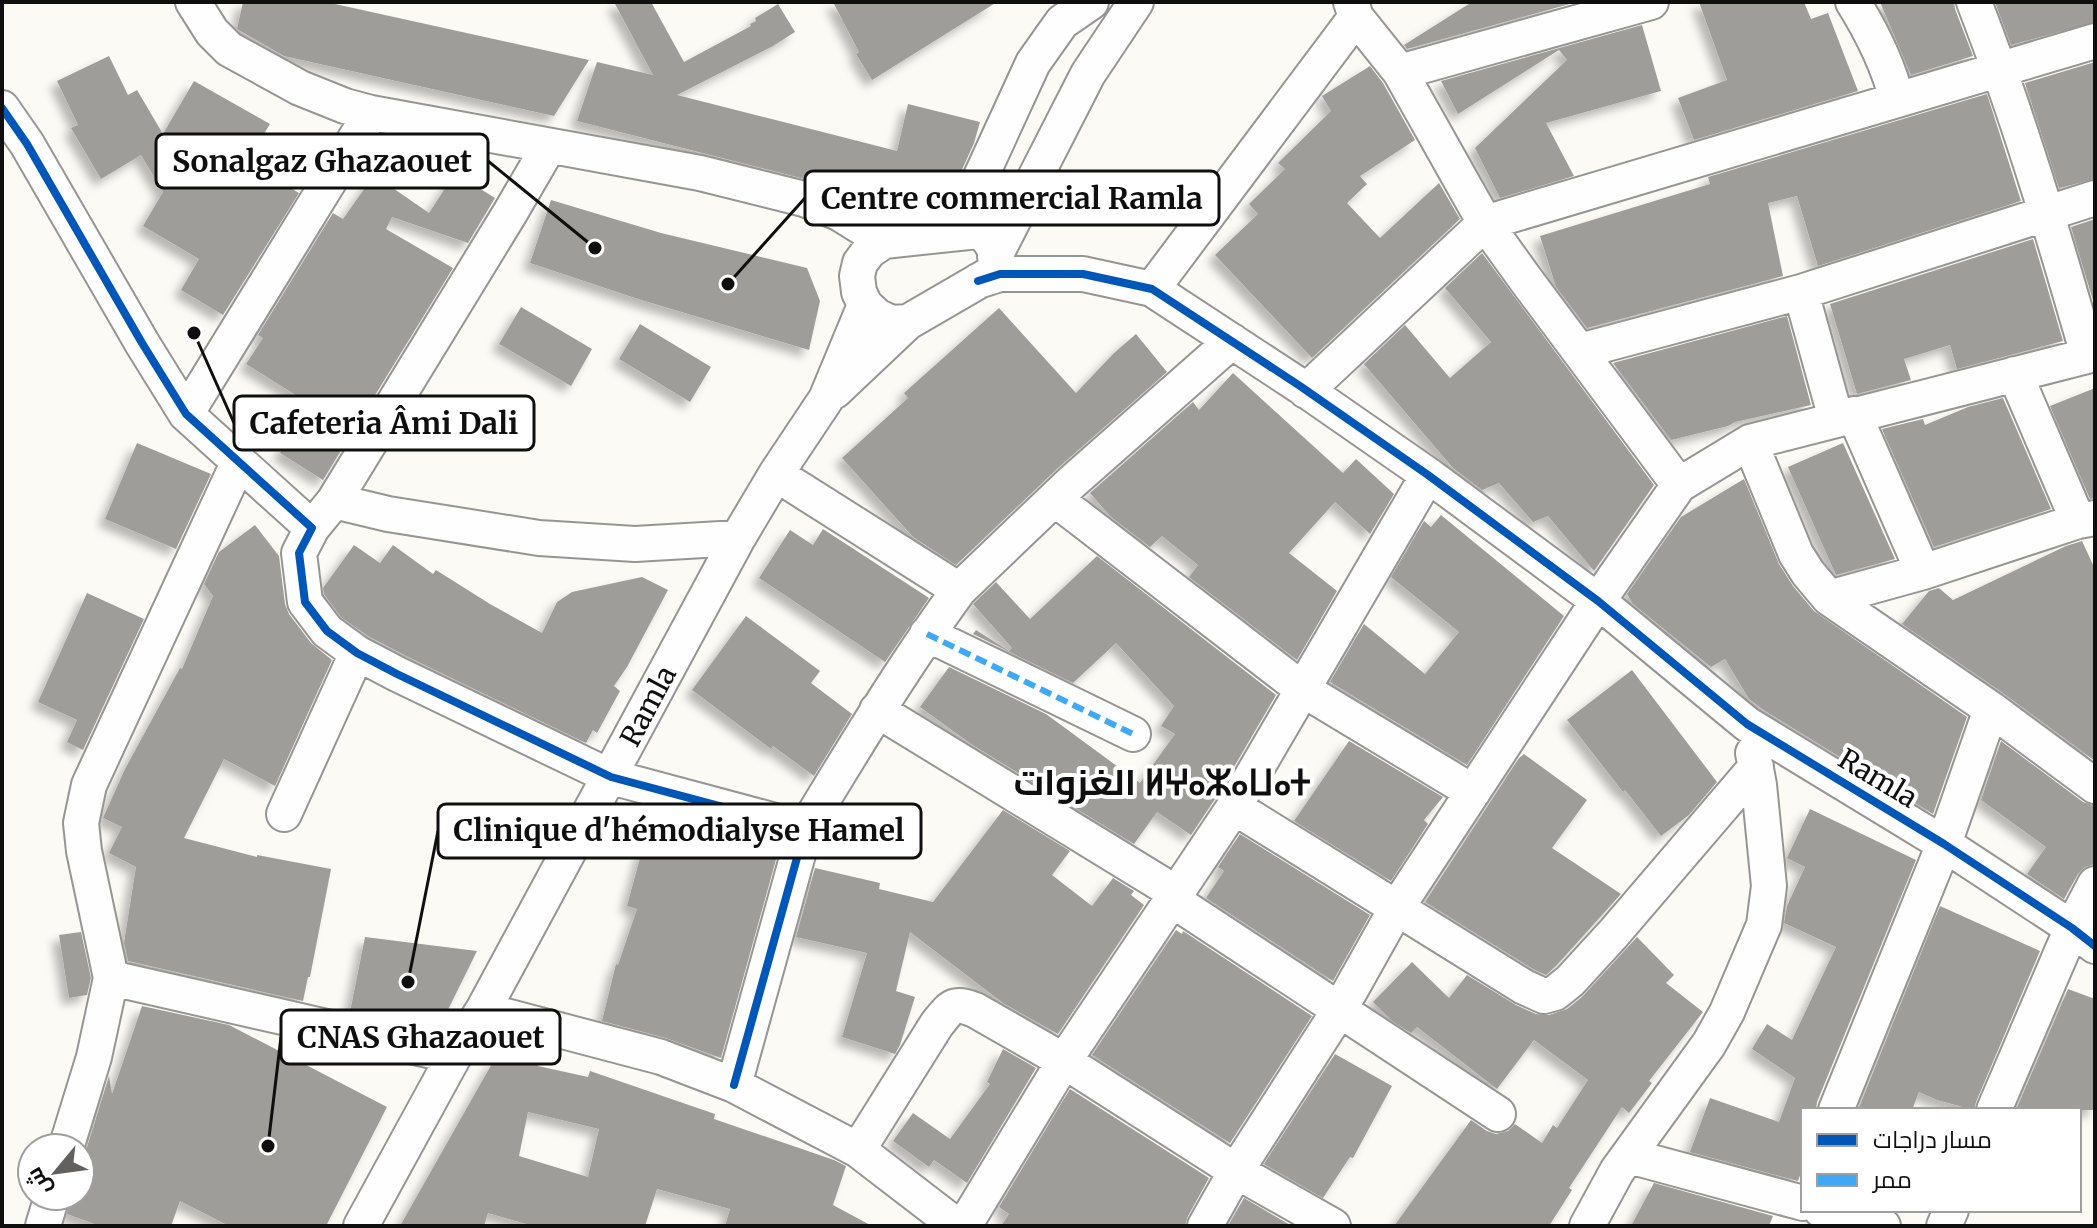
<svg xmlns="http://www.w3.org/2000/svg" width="2097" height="1228" viewBox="0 0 2097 1228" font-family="Merriweather,Cairo,'Noto Sans Tifinagh',serif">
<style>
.building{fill:#9f9d9a;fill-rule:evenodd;filter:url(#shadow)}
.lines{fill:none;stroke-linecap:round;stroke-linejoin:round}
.street-casing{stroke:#959593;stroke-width:38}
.street{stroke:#fefefe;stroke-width:34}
.quiet{stroke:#3fa9f5;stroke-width:6;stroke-dasharray:12 6;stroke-linecap:butt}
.cycleway-casing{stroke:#fff;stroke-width:13}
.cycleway{stroke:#0057b8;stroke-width:8}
.labels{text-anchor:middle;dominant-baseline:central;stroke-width:8;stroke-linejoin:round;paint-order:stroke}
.street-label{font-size:28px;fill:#0f0f0f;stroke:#fff}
.district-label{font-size:36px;font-weight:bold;fill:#0f0f0f;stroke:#fff}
.leader{fill:none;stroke:#0f0f0f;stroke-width:3}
.callout-dot{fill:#0f0f0f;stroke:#fff;stroke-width:3}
.callout{fill:#fff;stroke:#0f0f0f;stroke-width:3}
.callout-label{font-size:30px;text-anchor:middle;font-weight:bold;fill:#0f0f0f}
</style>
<defs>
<filter id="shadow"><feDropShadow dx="-7" dy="7" stdDeviation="4" flood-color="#0004"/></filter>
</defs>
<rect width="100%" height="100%" fill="#fbfaf5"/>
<path class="building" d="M243 2H326L589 60 554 116 284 56 237 29Z
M614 2H651L684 62 751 26 750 24 756 21 755 18 778 4 795 32 773 46 677 95 897 151 908 104 980 122 974 143 942 214 577 121 597 62 653 75Z
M833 2H997L872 80 856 54 859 52Z
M1472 2H1577L1407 49 1404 45Z
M1699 2H1804L1811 19 1828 13 1858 91 1694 140 1678 98 1727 80Z
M1880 2H1954L1955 9 1973 56 1911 75Z
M1995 2H2095V22L2011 45Z
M1642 25 1661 91 1546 123 1574 176 1500 198 1475 148 1567 60 1559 50 1458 114 1441 81Z
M109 56 128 95 137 90 163 134 194 81 270 124 259 142 301 167 289 187 299 193 223 315 181 290 199 259 143 226 163 192 141 155 101 179 71 128 78 125 57 81Z
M2095 62V179L2059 188 2025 83Z
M1370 66 1383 83 1415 140 1360 176 1367 184 1347 203 1380 238 1439 183 1460 219 1312 358 1215 255 1258 214 1249 204 1285 169 1278 163 1331 111 1322 96Z
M1987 94 2021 201 1818 266 1797 196 1768 203 1783 276 1587 328 1556 287 1540 236 1710 184 1708 177Z
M455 173 495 198 468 243 392 217 386 229 453 268 323 480 280 453 310 404 246 364 263 338 258 335 333 213 343 219 374 175 429 213Z
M551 200 661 233 807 268 820 301 809 350 638 299 530 263Z
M2095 219V307L2071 227Z
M2033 239 2063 341 1957 369 1950 345 1904 359 1911 380 1857 394 1830 304Z
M1482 253 1654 485 1594 571 1548 516 1533 522 1499 483 1482 490 1453 468 1364 364 1405 325 1450 378 1491 342 1445 288Z
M521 307 592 349 571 386 499 344Z
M999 308 1076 393 1114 353 1136 334 1167 372 1058 468 956 565 913 537 842 458 908 398 904 393Z
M1787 316 1811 405 1735 422 1728 426 1671 440 1613 363Z
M640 324 711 367 690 402 619 359Z
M1233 373 1343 473 1356 459 1394 494 1370 534 1335 502 1289 553 1337 591 1297 660 1189 577 1198 565 1162 536 1150 547 1111 517 1090 493 1193 402 1199 410Z
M2095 388V498L2090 499 2050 406Z
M2003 398 2051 509 1934 547 1882 429 1923 419 1925 425 1968 407Z
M137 443 211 474 176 549 105 519Z
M1843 443 1895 559 1836 575 1788 467Z
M1744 479 1779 564 1793 586 1814 611 1967 717 1933 814 1765 711 1749 699 1725 659 1711 667 1633 604 1627 594 1681 517Z
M1441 515 1564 616 1467 765 1330 682 1364 624 1425 674 1459 632 1391 577 1424 521 1431 527Z
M255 525 279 556 285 604 289 614 311 643 332 660 275 786 224 759 184 838 257 857V855L331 869 310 977H308L303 1001 128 961 124 943 136 867 109 853 122 827 103 818 125 769 180 668 182 669 213 596 204 584 219 552Z
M823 529 929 598 885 662 759 578 790 530 813 545Z
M2082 541 2095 569V761L2003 693 1902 624 1929 591 1939 588 1953 600 2066 546Z
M354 545 380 563 393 545 433 574 436 570 490 604 542 633 557 602 572 592 642 577 668 590 627 667 614 686 620 691 597 733 593 730 586 743 406 656 368 636 341 617 324 594 323 588Z
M1097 556 1276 695 1217 796 1191 835 1157 812 1134 844 971 744 920 707 949 667 1046 714 1140 783 1175 734 1161 726 1174 706 1116 643 1073 683 973 634 976 630 1009 651 1012 648 973 604 974 603 996 582 1030 619Z
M87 593 144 619 83 750 67 742 77 720 38 702Z
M746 616 820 671 811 683 852 714 814 776 773 746 771 749 692 690Z
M1632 670 1717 782 1689 815 1661 836 1625 790 1623 792 1567 720Z
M1349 741 1443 797 1424 820 1428 824 1391 881 1294 821Z
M2001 741 2083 802 2095 806V864L2085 867 2078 874 2064 899 2027 874 2046 847 1981 800Z
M1524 754 1587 800 1552 848 1621 894 1556 966 1546 975 1533 969 1425 902 1519 758Z
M1810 809 1916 860 1817 1102 1816 1110H1803V1167L1798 1181 1690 1152 1710 1098 1779 1122 1795 1078 1752 1049 1767 1024 1792 1040 1836 947 1784 923 1787 906 1805 867 1787 858Z
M1003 810 1070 851 1052 875 1092 906 1113 878 1134 891 1131 895 1144 905 1058 1034 1003 1003 910 932 896 991 915 997 900 1045 895 1054 842 1037 867 953 796 937 815 868 880 883 879 889 933 902Z
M650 821 777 856 721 1058 666 1038 602 1021 616 964 618 965 637 909 627 906Z
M1240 834 1370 915 1333 981 1206 898 1224 871 1218 867Z
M1940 906 2040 951 1976 1102 1974 1110 1937 1100 1919 1092 1912 1110H1858Z
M1176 930 1182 934 1183 931 1312 1016 1230 1143 1092 1055Z
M81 932 91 978 87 995 69 998 59 935Z
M365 937 477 951 437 1032 350 1012Z
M1637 937 1674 975 1666 983 1703 1012 1649 1081 1652 1083 1629 1113 1622 1107 1569 1188 1572 1190 1549 1226H1394L1471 1120 1487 1131 1496 1134 1508 1131 1515 1124 1542 1143 1553 1125 1557 1128 1588 1080 1534 1040 1497 1089 1417 1027 1411 1033 1392 1021 1373 1002 1412 962 1449 998 1467 975 1516 1005 1536 1014 1549 1015 1567 1009 1582 997Z
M2068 989 2095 999V1110H2016Z
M142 1006 229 1025 387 1107 326 1226H229L180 1201 171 1226H100L67 1214 71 1196H80V1162L85 1154 109 1076 112 1094Z
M1003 1049 1036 1068 967 1183 934 1160 929 1167 893 1141 913 1113 950 1139 990 1084 987 1082Z
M1335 1054 1392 1086 1353 1158 1350 1157 1323 1198 1264 1164Z
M494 1060 538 1064V1066L588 1077 590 1071 715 1114 714 1119 834 1160 846 1166 833 1205 872 1226H725L730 1209 657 1189 645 1226H533L488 1213 484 1226H400ZM528 1112 599 1129 588 1177 519 1156Z
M1070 1089 1209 1178 1188 1216 1185 1226H1001L1009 1214 999 1207Z
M1654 1183 1773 1216 1769 1226H1631Z
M1244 1198 1292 1226H1228Z"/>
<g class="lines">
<g class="street-casing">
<path id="street" d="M193 2 212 32 229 49 300 88 345 106 371 113 700 173 804 199 839 213 884 241
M1853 2C1873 34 1888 64 1897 100
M1974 2C2019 118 2054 236 2088 355
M1356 17 1400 72 1485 223 1526 280 1679 485 1750 442 2095 354
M1400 72 1651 2
M2 108 27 144 142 343 186 414 312 528 299 553 305 602 327 631 357 653 397 674 611 777 805 829 734 1085
M978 231C994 240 1003 261 989 275L908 322 891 323 877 316 865 305 859 292 857 276 860 263 869 251 884 241Z
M955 233 1033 63 1062 22 1091 2
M995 256 1088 74 1136 2
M978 281 1000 274H1083L1152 289 1300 386 1428 475 1598 601 1747 724 1944 844 2072 928 2095 946
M1152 289 1356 17 1351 2
M1801 292 1836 419
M1580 351 1801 292 2095 198
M2015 374 2078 521
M835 391 908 322
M1306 391 1485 223 2095 41
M186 414 371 113
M1854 414 1923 572
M1750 442 1796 554 1808 573 1829 598 1991 709 2095 786
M776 474 959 590 1072 482 1232 341
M1055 499 1302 689 1473 792
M334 501 510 213 549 146
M312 528 334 501 388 514 539 538 635 544 738 538
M1829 598 1923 572 2078 521 2095 518
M927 634 1133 734
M877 710 1176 893
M1234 807 1524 987 1544 996 1555 993 1570 981 1614 933 1756 767
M284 814 357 653
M805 829C854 748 903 667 959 590
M1171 899 1498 1114
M111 978 454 1056
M483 1010 661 1057 734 1085 858 1150 957 1226
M1836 1110 1944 844 1991 709
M1994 1110 2072 928 2095 884
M66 1148 94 1057 111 978 84 851 81 823 89 785 239 461
M858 1150 937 1024C951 1007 953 1001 975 1010L1064 1061 1236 1171 1333 1226
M1629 1156 1803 1203
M1821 1210 1883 1226
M43 1226 52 1196
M361 1226 454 1056 483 1010 738 538 776 474 826 399 865 305
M964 1226 1064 1061 1234 807 1428 475
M1205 1226 1236 1171 1340 1009 1396 909 1598 601 1679 485
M1587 1226 1617 1171 1709 1044 1727 1012 1764 925 1769 886 1759 785 1753 753
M1944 1226 1951 1210"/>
</g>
<use href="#street" class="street"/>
<path class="quiet" d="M927 634 1133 734"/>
<g class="cycleway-casing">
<path id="cycleway" d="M2 108 27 144 142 343 186 414 312 528 299 553 305 602 327 631 357 653 397 674 611 777 805 829 734 1085
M978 281 1000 274H1083L1152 289 1300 386 1428 475 1598 601 1747 724 1944 844 2072 928 2095 946"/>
</g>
<use href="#cycleway" class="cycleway"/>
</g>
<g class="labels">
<g class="street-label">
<text transform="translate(648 706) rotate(-62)">Ramla</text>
<text transform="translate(1878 778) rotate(31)">Ramla</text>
</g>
<g class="district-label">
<text x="1162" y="782">الغزوات ⵍⵖⴰⵣⴰⵡⴰⵜ</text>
</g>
</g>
<path class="leader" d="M595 248L488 161M728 284L805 198M194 333L234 423M408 982L438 831M268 1146L281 1037"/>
<g class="callout-dot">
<circle cx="595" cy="248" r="8"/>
<circle cx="728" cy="284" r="8"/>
<circle cx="194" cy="333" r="8"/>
<circle cx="408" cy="982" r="8"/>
<circle cx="268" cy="1146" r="8"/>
</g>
<g class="callout">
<rect x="156" y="134" width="332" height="54" rx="8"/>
<rect x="805" y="171" width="414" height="54" rx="8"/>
<rect x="234" y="396" width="300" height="54" rx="8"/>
<rect x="438" y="804" width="483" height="54" rx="8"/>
<rect x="281" y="1010" width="279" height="54" rx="8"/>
</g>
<g class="callout-label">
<text x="322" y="172">Sonalgaz Ghazaouet</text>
<text x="1012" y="209">Centre commercial Ramla</text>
<text x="384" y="434">Cafeteria Âmi Dali</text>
<text x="679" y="841">Clinique d'hémodialyse Hamel</text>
<text x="421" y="1048">CNAS Ghazaouet</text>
</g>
<rect width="2097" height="1228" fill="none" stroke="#0f0f0f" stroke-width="8"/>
<rect x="1801" y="1108" width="280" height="104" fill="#ffffff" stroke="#9f9f9f" stroke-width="2"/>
<rect x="1817" y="1134" width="40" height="12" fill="#0057b8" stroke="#9f9f9f" stroke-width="2"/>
<text x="1873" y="1148" font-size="24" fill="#0f0f0f">مسار دراجات</text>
<rect x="1817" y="1174" width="40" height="12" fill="#3fa9f5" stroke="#9f9f9f" stroke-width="2"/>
<text x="1873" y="1188" font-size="24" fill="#0f0f0f">ممر</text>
<g transform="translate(56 1172) rotate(241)"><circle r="38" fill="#ffffff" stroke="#9f9f9f" stroke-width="2"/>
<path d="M0-6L14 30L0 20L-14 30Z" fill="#626160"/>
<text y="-12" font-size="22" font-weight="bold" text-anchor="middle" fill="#0f0f0f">ش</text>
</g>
</svg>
